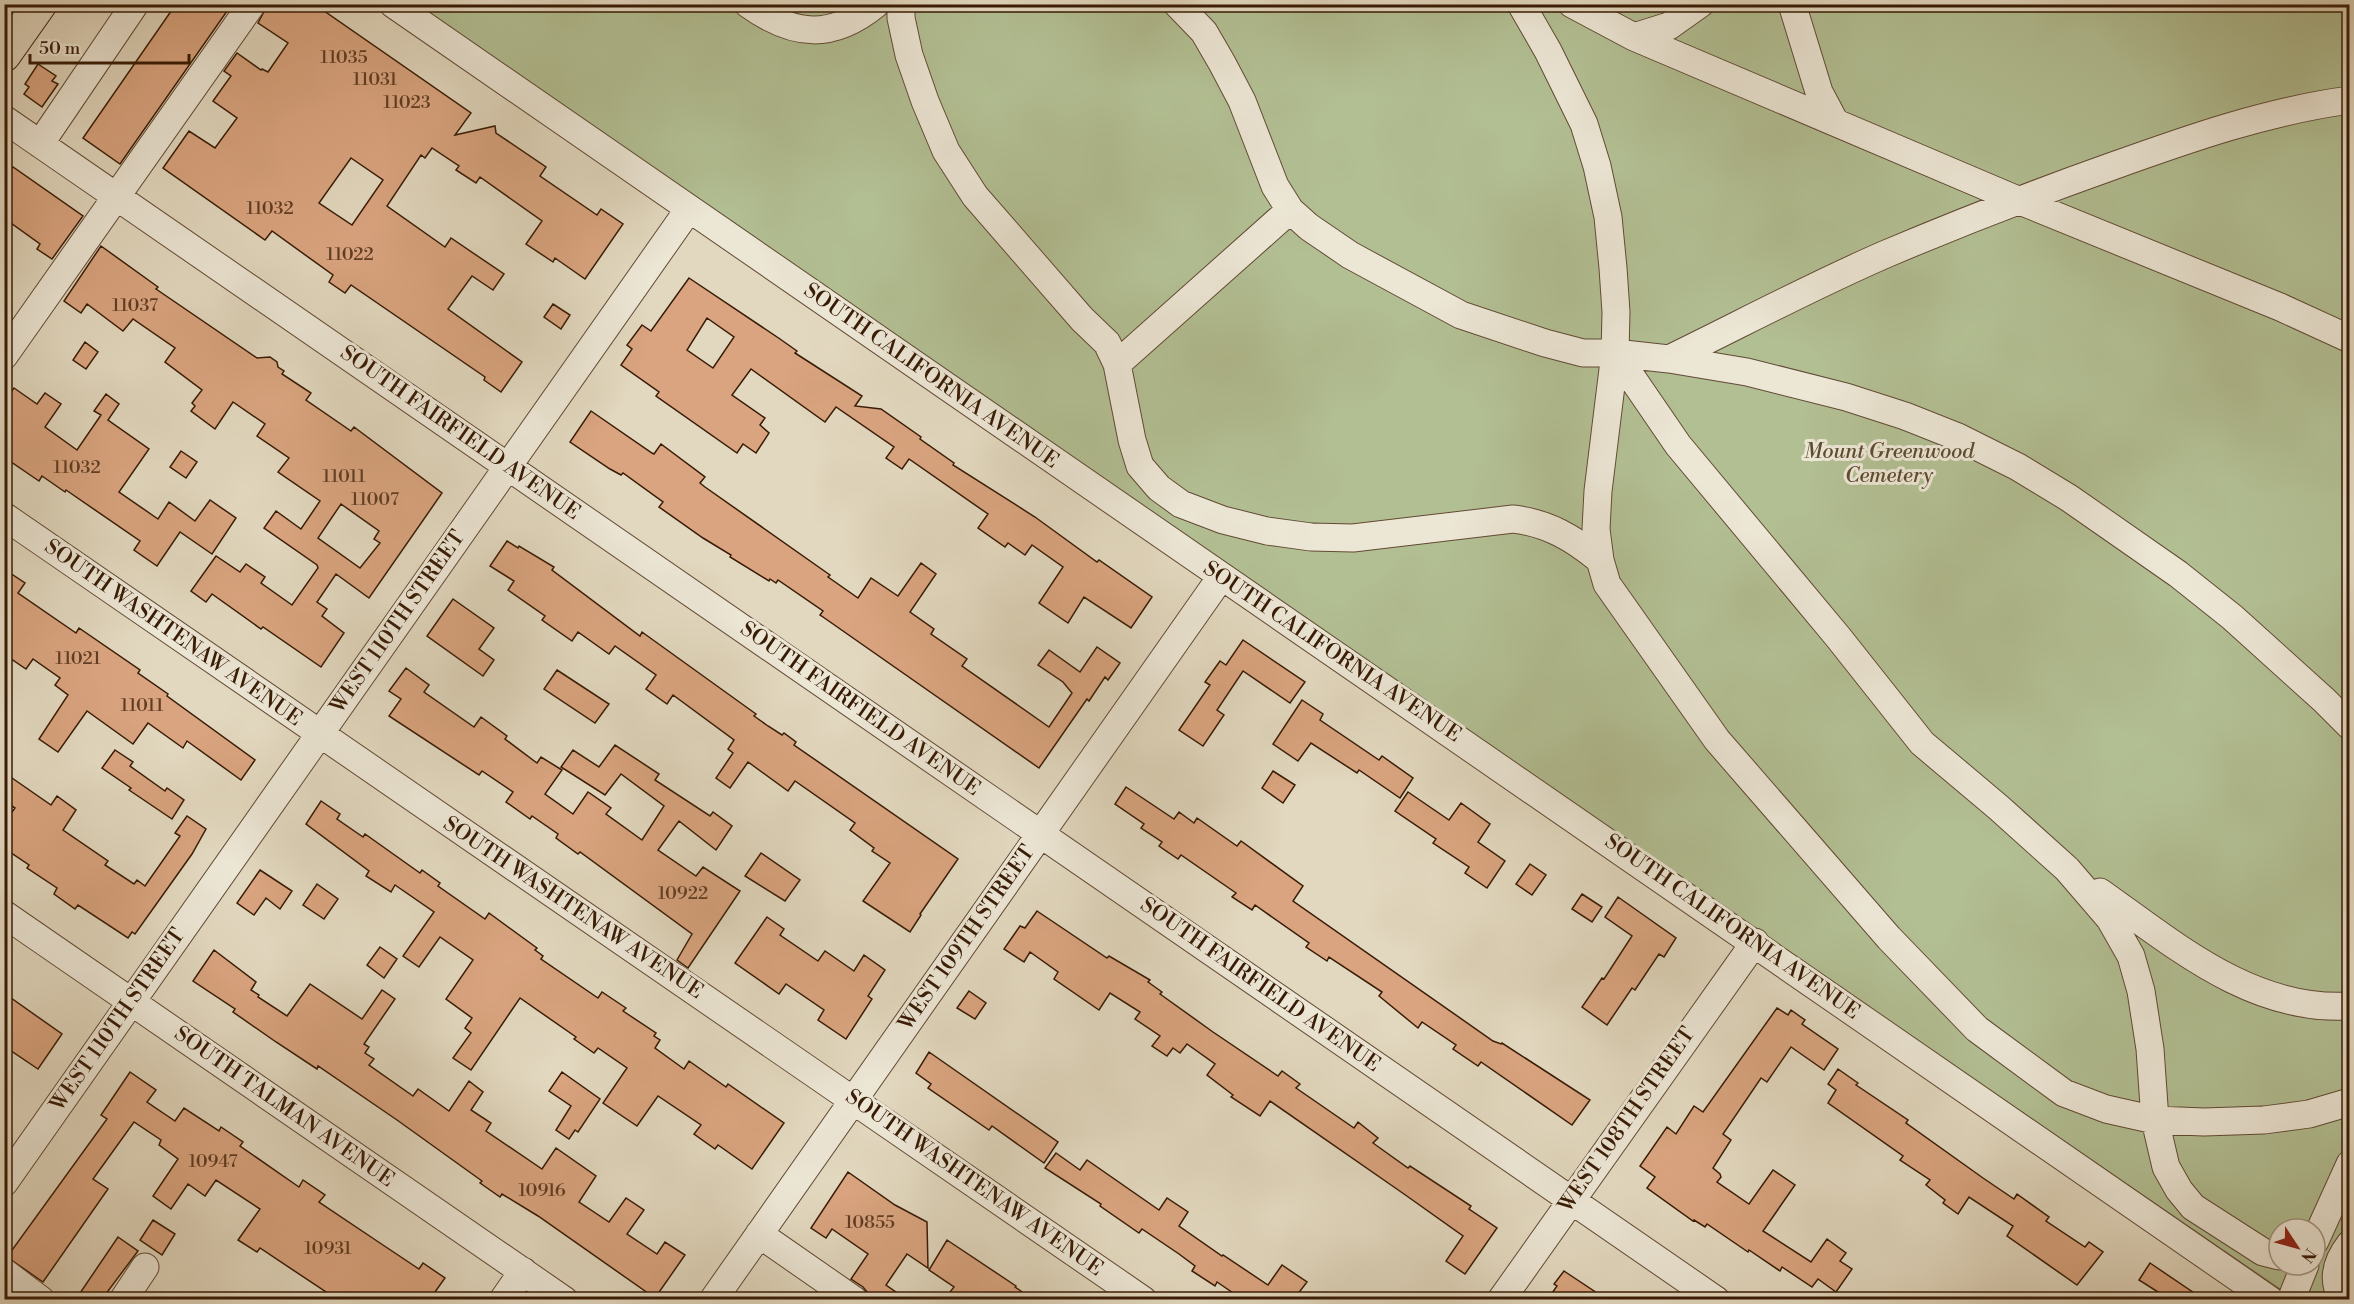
<svg xmlns="http://www.w3.org/2000/svg" width="2354" height="1304" viewBox="0 0 2354 1304" font-family="'Libre Bodoni',serif">
<style>
.green{fill:#b2bf93;stroke:#756d4c;stroke-width:1.5;fill-rule:evenodd}
.building{fill:#d9a47f;stroke:#381b05;stroke-width:1.5;fill-rule:evenodd}
.lines{fill:none;stroke-linecap:round;stroke-linejoin:round}
.minor-casing{stroke:#624a34;stroke-width:29}
.major-casing{stroke:#381b05;stroke-width:35}
.minor{stroke:#ece6d5;stroke-width:27}
.major{stroke:#e2d8bf;stroke-width:33}
.labels{text-anchor:middle;dominant-baseline:central;stroke-width:6;stroke-linejoin:round;paint-order:stroke}
.number-label{font-size:18px;fill:#603d24}
.street-label{font-size:21px;fill:#381b05;stroke:#ece6d5}
.park-label{font-size:21px;font-style:italic;fill:#5d4c30;stroke:#ece6d5}
</style>
<rect width="100%" height="100%" fill="#e2d8bf"/>
<filter id="stains"><feTurbulence type="fractalNoise" baseFrequency=".00333" numOctaves="4"/><feColorMatrix values="0 0 0 0 .2 0 0 0 0 .09 0 0 0 0 .02 0 0 0 .5 -.17"/></filter>
<radialGradient id="worn" r=".72"><stop offset=".6" stop-color="#630" stop-opacity="0"/><stop offset="1" stop-color="#630" stop-opacity=".3"/></radialGradient>
<path class="green" d="M407 5H2349V1299H2294ZM2279 1229H2315V1265H2279Z"/>
<path class="building" d="M176 4H232L120 164 83 138Z
M268 4H314L471 113 455 135 495 126 496 133 546 167 540 176 597 215 601 209 623 224 585 279 555 258 553 262 526 244 542 221 480 177 476 183 456 170 459 166 432 148 425 158 421 155 387 206 445 247 451 238 504 274 493 290 472 276 448 309 522 362 501 392 484 380 485 377 351 285 345 293 329 282 333 275 272 231 265 240 163 168 189 131 215 148 237 118 213 101 231 76 224 71 237 53 261 70 262 69 268 72 288 43 258 23ZM351 158 383 180 352 225 319 203Z
M38 64 56 76 52 81 58 84 42 107 24 94 29 87 25 84Z
M4 165 11 169 13 167 83 216 52 259 37 249 40 244 4 218Z
M101 246 158 287 156 289 257 358 270 357 277 362 278 367 284 371 282 374 311 393 306 400 351 431 354 427 442 493 369 598 336 574 317 602 327 609 322 616 344 633 321 667 263 627 261 629 212 594 206 602 191 591 216 556 240 572 246 564 265 577 261 583 292 605 318 568 317 565 264 528 276 511 301 529 320 501 278 472 289 458 257 436 265 424 233 402 215 429 191 411 195 406 192 403 202 390 165 362 175 348 133 319 123 331 87 304 81 313 64 301ZM341 504 379 531 374 539 380 543 360 568 318 538Z
M689 278 780 339 797 351 795 353 862 396 855 406 881 409 921 437 920 439 954 463 953 465 1035 517 1097 562 1099 560 1152 597 1131 628 1084 597 1068 623 1039 603 1063 567 1032 545 1025 555 1008 543 1005 547 978 528 988 514 909 459 902 469 886 458 894 447 836 407 825 422 751 369 732 395 765 418 760 425 769 433 756 453 743 444 737 453 656 396 659 392 621 365 632 349 627 345 642 325 651 331ZM707 318 734 337 713 368 687 350Z
M553 304 570 315 561 329 544 317Z
M85 342 98 352 86 369 73 360Z
M14 388 37 404 45 393 61 404 45 427 77 450 101 415 94 411 106 394 119 404 108 420 149 449 119 492 158 519 169 502 195 521 210 500 236 518 212 554 180 532 157 566 134 550 140 541 66 490 65 492 42 476 39 481 4 457V401Z
M591 411 652 453 654 454 661 444 705 477 700 483 705 487 830 575 828 577 858 598 871 578 898 596 921 563 936 574 910 612 934 629 931 634 967 659 962 666 1049 727 1072 693 1063 682 1038 665 1049 650 1080 672 1097 647 1120 663 1108 680 1105 677 1089 701 1087 699 1039 768 823 617 820 615 823 611 778 580 776 583 770 579 769 581 730 557 731 555 703 538 659 507 663 502 623 473 621 475 610 469 570 442Z
M181 451 197 462 186 478 170 467Z
M507 541 518 548 519 546 554 567 552 570 640 636 642 632 667 650 756 714 754 716 768 726 782 735 784 733 796 742 794 745 958 859 920 914 921 915 910 932 863 901 890 863 872 851 874 848 850 830 855 823 795 781 788 791 748 762 730 788 716 778 733 753 728 749 734 740 673 695 667 704 646 689 656 675 615 646 609 654 578 632 572 641 542 620 545 616 508 590 514 581 490 566Z
M4 569 25 583 18 593 76 633 79 628 140 670 138 673 168 694 167 696 255 760 241 780 187 741 183 748 148 723 133 744 87 711 58 752 39 739 68 695 55 685 60 678 33 659 26 669 4 654Z
M453 599 494 628 479 649 494 660 483 676 427 636Z
M1243 640 1305 682 1290 703 1243 671 1217 710 1224 715 1203 746 1179 730 1210 685 1205 682 1220 661 1226 665Z
M406 668 429 685 424 692 474 727 481 717 507 736 505 739 537 763 541 757 562 770 545 794 573 814 588 792 611 808 606 814 642 840 664 806 621 774 605 795 561 767 573 750 599 767 615 745 659 774 655 780 710 816 713 812 732 826 716 850 679 821 658 850 696 876 703 867 740 891 688 968 677 960 692 934 580 852 578 854 556 838 558 834 532 816 530 819 506 802 513 792 482 771 479 775 389 716 401 699 389 691Z
M557 670 609 704 595 723 544 689Z
M1302 700 1323 714 1320 720 1379 760 1382 756 1413 778 1400 798 1359 770 1357 773 1311 743 1298 761 1273 744Z
M115 750 133 762 130 766 165 791 167 788 184 800 172 819 129 790 131 788 102 768Z
M1273 771 1295 785 1283 803 1262 788Z
M12 778 51 805 57 796 76 810 63 830 108 861 105 865 134 884 137 880 145 886 180 836 175 833 187 816 206 829 192 854 135 934 132 932 128 938 78 905 75 909 54 894 57 888 27 868 29 865 4 848V823L15 808 4 801V788Z
M1126 787 1174 819 1179 812 1194 823 1197 818 1237 846 1241 841 1303 886 1293 901 1493 1041 1501 1044 1502 1043 1590 1100 1572 1125 1481 1062 1478 1066 1453 1049 1456 1045 1422 1022 1418 1028 1379 996 1382 992 1329 957 1327 961 1306 947 1309 943 1255 905 1252 910 1232 897 1236 893 1181 855 1178 859 1159 846 1162 842 1141 828 1144 824 1115 804Z
M1408 792 1449 820 1461 803 1490 824 1478 842 1505 861 1487 888 1465 873 1469 867 1433 843 1436 839 1395 811Z
M321 801 340 814 337 819 363 837 365 834 420 873 422 870 440 883 438 886 485 919 489 913 537 948 535 950 543 956 541 959 598 998 602 992 626 1008 623 1011 656 1033 654 1036 660 1040 655 1048 684 1069 689 1061 726 1087 728 1084 784 1123 752 1169 718 1145 715 1149 694 1134 701 1125 658 1096 637 1126 603 1103 627 1068 598 1048 594 1053 574 1039 576 1037 520 998 471 1070 453 1058 471 1033 465 1028 472 1018 446 999 473 960 440 937 419 967 403 956 434 912 395 885 391 892 366 876 369 871 306 824Z
M761 853 800 880 785 901 745 876Z
M1530 864 1546 875 1532 895 1516 884Z
M260 870 292 891 280 909 266 898 254 915 237 903Z
M317 884 338 899 324 919 303 905Z
M1582 894 1602 907 1592 922 1572 909Z
M1618 897 1676 938 1664 957 1659 954 1635 990 1632 988 1607 1025 1582 1007 1602 978 1604 979 1632 936 1605 917Z
M1037 911 1107 958 1109 956 1150 980 1148 982 1162 992 1160 994 1213 1032 1278 1076 1282 1071 1300 1084 1296 1088 1354 1128 1358 1122 1378 1138 1373 1143 1408 1168 1410 1166 1471 1206 1469 1209 1497 1228 1465 1274 1446 1261 1463 1236 1404 1194 1270 1101 1260 1116 1231 1097 1233 1095 1207 1075 1215 1064 1187 1044 1180 1053 1173 1048 1167 1056 1152 1046 1160 1036 1135 1019 1140 1012 1110 993 1099 1010 1054 979 1058 972 1030 952 1024 962 1004 949 1020 926 1025 928Z
M767 917 784 929 780 935 818 961 825 951 854 971 864 955 885 970 868 996 872 999 846 1039 818 1020 824 1010 786 984 779 994 735 963Z
M380 947 397 959 384 978 367 965Z
M214 950 256 982 251 990 259 995 258 997 287 1016 310 984 362 1019 382 990 395 999 364 1044 369 1047 365 1053 374 1059 369 1065 413 1096 418 1089 449 1111 469 1081 483 1092 471 1110 491 1123 486 1131 542 1169 556 1148 596 1176 579 1202 609 1222 626 1198 644 1210 627 1234 657 1254 665 1242 685 1255 655 1298 538 1216 502 1194 500 1197 480 1183 482 1181 397 1120 318 1066 317 1069 276 1042 233 1012 235 1009 193 981Z
M969 991 986 1003 975 1019 957 1008Z
M4 993 62 1034 38 1069 4 1046Z
M1777 1008 1788 1015 1791 1010 1805 1020 1802 1024 1838 1049 1824 1070 1791 1047 1767 1082 1761 1078 1723 1134 1731 1140 1713 1168 1720 1174 1721 1177 1717 1182 1749 1204 1773 1170 1795 1185 1763 1231 1811 1262 1827 1239 1846 1253 1840 1261 1852 1269 1836 1292 1818 1279 1812 1287 1782 1267 1780 1271 1749 1250 1748 1252 1707 1224 1705 1227 1694 1220 1693 1221 1647 1188 1655 1177 1640 1166 1667 1127 1676 1134 1694 1106 1703 1112Z
M929 1052 1058 1142 1044 1163 992 1126 989 1130 928 1088 931 1084 916 1073Z
M1838 1069 1858 1083 1856 1085 1908 1120 1906 1123 1983 1178 2014 1199 2017 1194 2049 1217 2046 1221 2085 1247 2089 1242 2103 1252 2077 1285 2007 1236 2013 1226 1969 1197 1958 1214 1943 1203 1945 1200 1926 1185 1930 1180 1900 1160 1903 1156 1828 1103 1836 1090 1828 1084Z
M130 1072 156 1090 147 1102 175 1121 184 1108 219 1131 221 1127 243 1142 240 1146 299 1187 303 1180 325 1195 319 1202 374 1239 419 1269 423 1263 445 1278 430 1299H321L326 1292 260 1248 257 1252 238 1240 260 1209 216 1180 205 1196 188 1184 171 1209 153 1196 178 1159 159 1145 161 1140 134 1122 93 1179 108 1189 43 1282 7 1257 107 1119 101 1115Z
M562 1072 600 1099 578 1132 575 1130 569 1139 556 1130 571 1106 549 1091Z
M1056 1153 1080 1170 1087 1160 1159 1210 1167 1198 1188 1212 1179 1226 1222 1256 1223 1255 1268 1285 1282 1265 1307 1282 1294 1299H1242L1217 1282 1215 1286 1192 1271 1195 1266 1179 1254 1142 1229 1139 1233 1100 1206 1101 1204 1045 1168Z
M848 1172 895 1205 927 1222 928 1268 907 1254 886 1285 906 1299H869L868 1293 863 1287 851 1279 868 1254 832 1229 826 1238 811 1228Z
M153 1220 175 1234 162 1255 140 1240Z
M118 1237 138 1251 102 1299H76Z
M947 1240 1016 1286 1015 1287 1032 1299H962L950 1292 954 1287 929 1270Z
M2150 1263 2203 1299H2169L2139 1280Z
M1564 1271 1606 1299H1548L1557 1286 1554 1284Z"/>
<g class="lines">
<g class="minor-casing">
<path id="minor" d="M393 4 2270 1300
M748 4C794 37 832 40 876 4
M901 4V18L909 55 925 101 946 151 975 196 1082 319 1107 343 1117 364 1132 440 1140 466 1159 488 1181 504 1223 520 1267 531 1311 537 1353 538 1513 519C1548 523 1573 538 1600 560
M1177 4 1204 32 1222 63 1242 101 1275 186 1290 210 1309 227 1350 255 1461 315 1545 343 1583 353H1615L1669 359 1747 372 1846 397 1905 416 1958 437 2018 467 2069 498 2178 574 2232 617 2324 700 2350 726
M1521 4 1548 51 1584 124 1597 166 1608 217 1613 268 1616 312 1615 353 1678 445 1838 637 1922 743 1998 807 2067 869 2110 919 2131 956 2141 991 2150 1049 2155 1120 2166 1167 2179 1190 2193 1207 2263 1252 2279 1256
M1572 4 1634 37 2020 201 2280 307 2350 339
M1792 4 1819 92 1835 122
M1634 37 1669 26 1700 4
M4 119 1716 1300
M40 144 135 4
M1615 353 1598 491 1596 529 1600 560 1607 584 1717 740 1889 938 1977 1029 2064 1093 2106 1109 2155 1120 2204 1122 2264 1120 2309 1114 2350 1102
M4 356 252 4
M1669 359C1741 324 1812 286 1886 254 1959 223 2034 194 2110 167 2188 139 2267 111 2350 100
M1117 364 1290 210
M4 516 1143 1300
M2100 892C2175 945 2252 1012 2350 1006
M4 914 564 1300
M4 1183 689 209
M759 1234 854 1300
M2315 1241 2350 1164
M4 1272 41 1300
M123 1300 145 1267
M503 1300 523 1271
M713 1300 1221 577
M1501 1300 1755 942
M2291 1300 2305 1265
M2343 1300C2331 1280 2336 1262 2350 1244"/>
</g>
<g class="major-casing">
<path id="major" d="M4 55 40 4"/>
</g>
<use href="#minor" class="minor"/>
<use href="#major" class="major"/>
</g>
<g class="labels">
<g class="number-label">
<text x="344" y="57">11035</text>
<text x="375" y="79">11031</text>
<text x="407" y="102">11023</text>
<text x="270" y="208">11032</text>
<text x="350" y="254">11022</text>
<text x="135" y="305">11037</text>
<text x="77" y="467">11032</text>
<text x="344" y="476">11011</text>
<text x="375" y="499">11007</text>
<text x="78" y="658">11021</text>
<text x="142" y="705">11011</text>
<text x="683" y="893">10922</text>
<text x="213" y="1161">10947</text>
<text x="542" y="1190">10916</text>
<text x="870" y="1222">10855</text>
<text x="328" y="1248">10931</text>
</g>
<g class="street-label">
<text transform="translate(931 376) rotate(35)">SOUTH CALIFORNIA AVENUE</text>
<text transform="translate(460 433) rotate(35)">SOUTH FAIRFIELD AVENUE</text>
<text transform="translate(398 622) rotate(-55)">WEST 110TH STREET</text>
<text transform="translate(173 633) rotate(35)">SOUTH WASHTENAW AVENUE</text>
<text transform="translate(1332 652) rotate(34)">SOUTH CALIFORNIA AVENUE</text>
<text transform="translate(860 709) rotate(35)">SOUTH FAIRFIELD AVENUE</text>
<text transform="translate(573 908) rotate(34)">SOUTH WASHTENAW AVENUE</text>
<text transform="translate(1732 927) rotate(35)">SOUTH CALIFORNIA AVENUE</text>
<text transform="translate(967 938) rotate(-55)">WEST 109TH STREET</text>
<text transform="translate(1260 985) rotate(35)">SOUTH FAIRFIELD AVENUE</text>
<text transform="translate(118 1020) rotate(-55)">WEST 110TH STREET</text>
<text transform="translate(284 1107) rotate(35)">SOUTH TALMAN AVENUE</text>
<text transform="translate(1627 1120) rotate(-55)">WEST 108TH STREET</text>
<text transform="translate(974 1183) rotate(35)">SOUTH WASHTENAW AVENUE</text>
</g>
<g class="park-label">
<text x="1889" y="452">Mount Greenwood<tspan x="1889" dy="24">Cemetery</tspan></text>
</g>
</g>
<rect width="2354" height="1304" fill="none" stroke="#e2d8bf" stroke-width="24"/>
<rect x="6" y="6" width="2342" height="1292" fill="none" stroke="#381b05" stroke-width="3"/>
<rect x="12" y="12" width="2330" height="1280" fill="none" stroke="#381b05" stroke-width="1.5"/>
<g transform="translate(2297 1247) rotate(126)"><circle r="28" fill="#ece6d5" stroke="#a49582" stroke-width="1.5"/>
<path d="M0-4.5L10 22L0 15L-10 22Z" fill="#8f2418"/>
<text y="-9" font-size="16" font-weight="bold" text-anchor="middle" fill="#381b05">N</text>
</g>
<path d="M30 54v9h159v-9" fill="none" stroke="#381b05" stroke-width="3"/>
<text x="39" y="54" font-size="18" fill="#381b05" stroke="#ece6d5" stroke-width="4.5" paint-order="stroke">50 m</text>
<rect width="100%" height="100%" filter="url(#stains)"/>
<rect width="100%" height="100%" fill="url(#worn)"/>
</svg>
